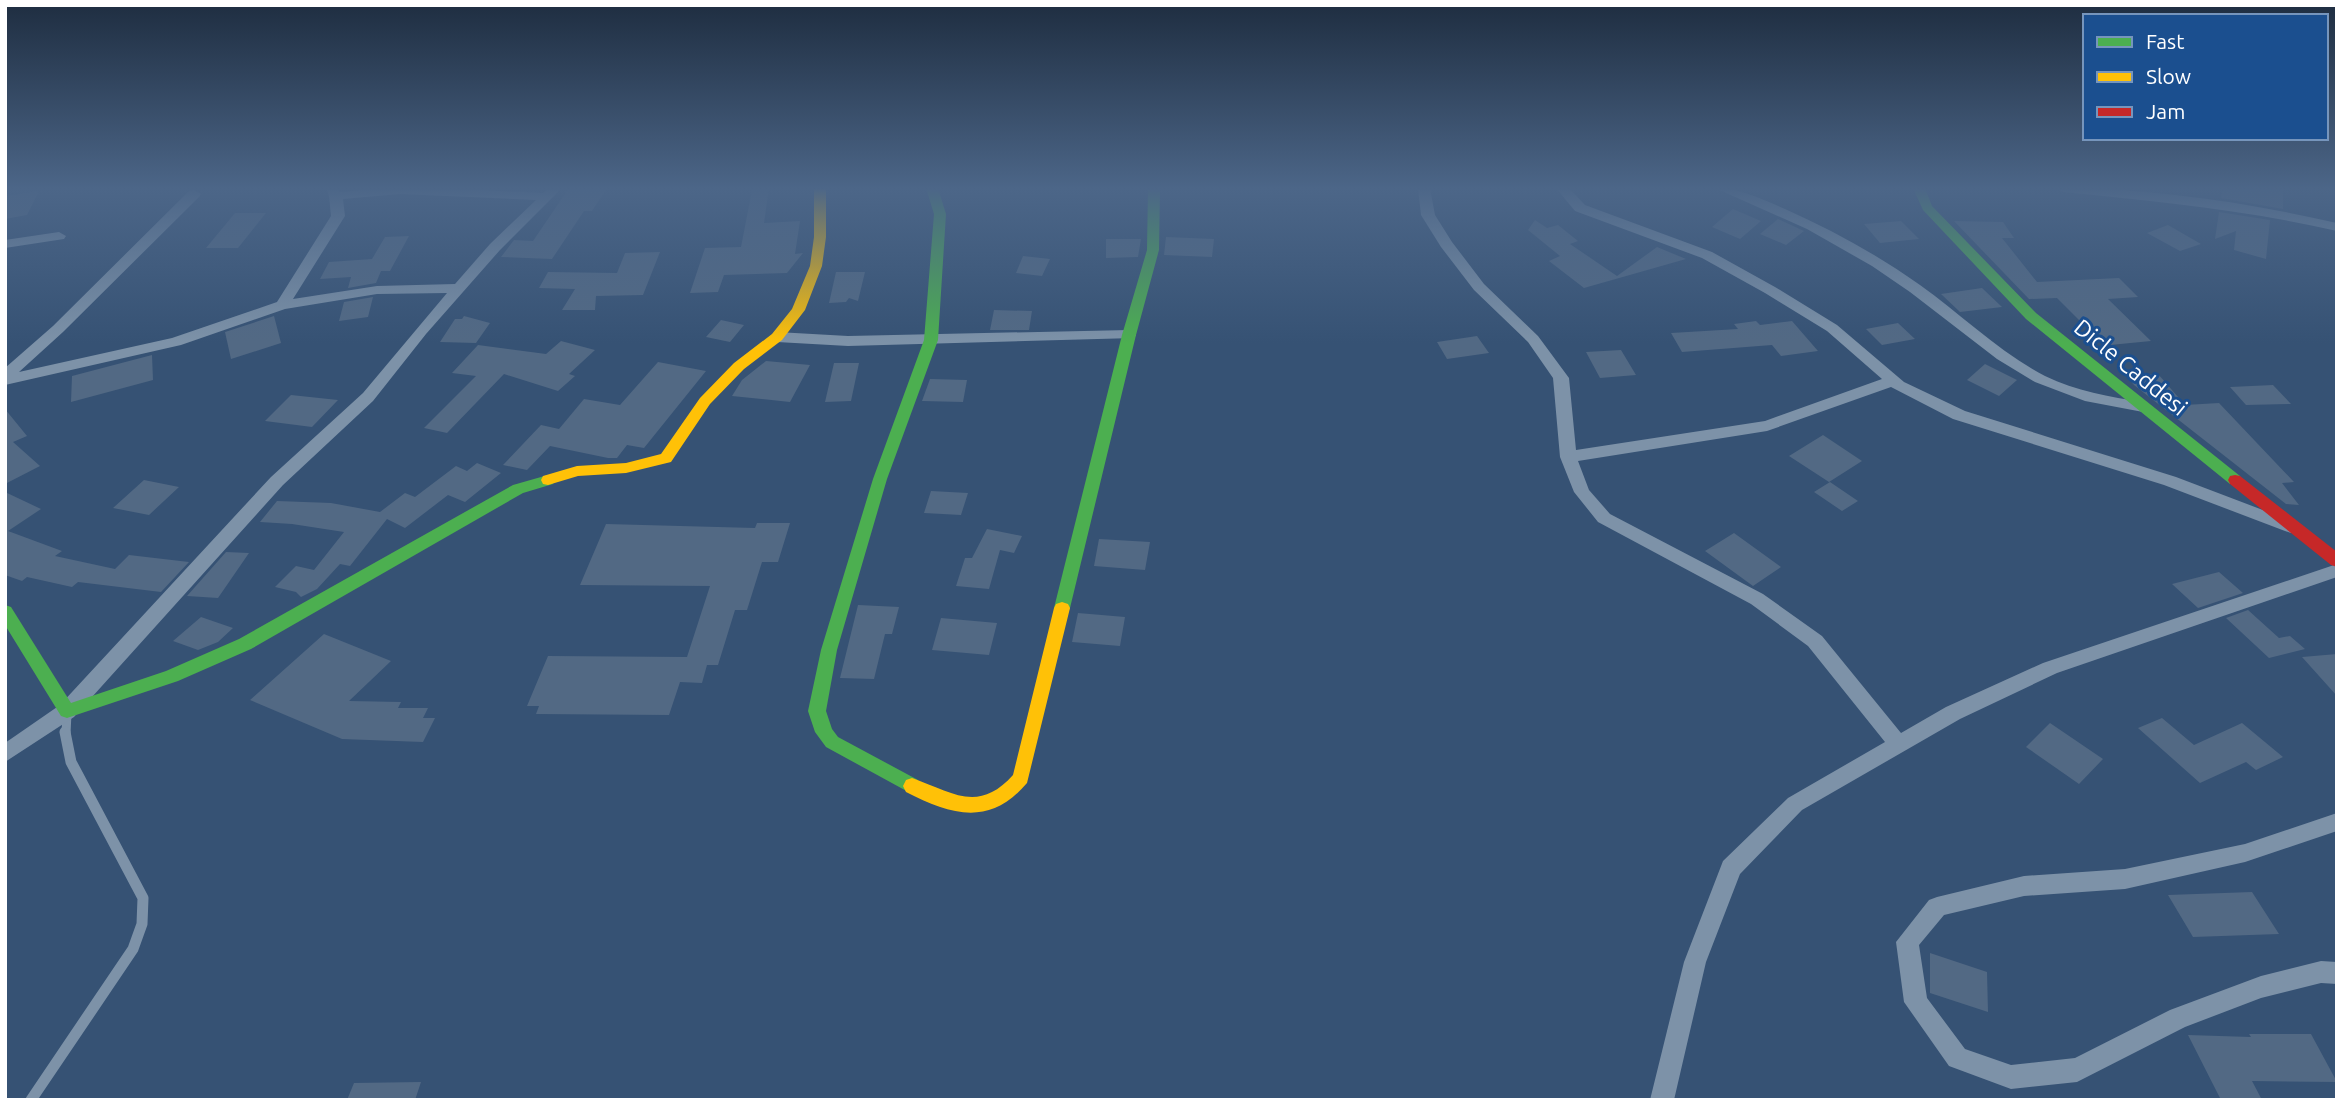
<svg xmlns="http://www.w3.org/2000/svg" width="2342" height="1105" viewBox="0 0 2342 1105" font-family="Ubuntu,sans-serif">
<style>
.building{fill:#526984}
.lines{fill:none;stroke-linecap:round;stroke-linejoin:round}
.lane-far1{stroke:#7d92a8;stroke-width:9}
.lane{stroke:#7d92a8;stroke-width:11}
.street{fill:#7d92a8;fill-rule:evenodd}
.fast{fill:#4caf50;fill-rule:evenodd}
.slow{fill:#ffc107;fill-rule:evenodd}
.jam{fill:#c62828;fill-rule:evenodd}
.labels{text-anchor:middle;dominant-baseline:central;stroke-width:6;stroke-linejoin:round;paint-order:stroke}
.street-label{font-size:23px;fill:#fff;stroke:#1b4f8f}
</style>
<rect width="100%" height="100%" fill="#365274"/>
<path class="building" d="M569 188H607L592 211H584L552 259 501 257 514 240 533 241Z
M769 188 764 223 800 221 795 254 803 253 787 273 724 275 718 292 690 293 705 248 741 247 752 190Z
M2223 188H2283V209L2221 198Z
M39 191 27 215 5 219V196Z
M1733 209 1761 221 1740 239 1712 227Z
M2219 212 2270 220 2266 259 2234 250 2236 231 2215 239Z
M235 213H266L238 248H206Z
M1778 219 1804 231 1786 245 1760 234Z
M1535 220 1547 228 1558 225 1578 241 1570 244 1617 276 1657 247 1686 259 1584 288 1549 261 1560 256 1528 230Z
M1901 221 1919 239 1880 243 1864 224Z
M1954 221 2003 222 2014 238H2002L2037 282 2119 278 2138 297 2108 299 2151 341 2110 345 2086 321H2080L2057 298 2029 299Z
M2168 225 2201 244 2180 251 2147 233Z
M409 236 390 271H381L376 283 348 288 351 277 320 279 329 262 372 259 385 237Z
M1166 237 1214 239 1212 257 1164 255Z
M1106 239H1141L1138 257 1106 258Z
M660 252 643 295 596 296 595 310H562L575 289 539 288 548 272 617 273 625 253Z
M1023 256 1050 259 1042 276 1016 273Z
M836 272H865L858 301 849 298 846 302 829 303Z
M1982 288 2002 307 1960 312 1941 294Z
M373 297 368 317 339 321 344 302Z
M994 310 1032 311 1029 330H990Z
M274 316 281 343 231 359 225 332Z
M464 316 490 323 476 343 440 342 455 319H462Z
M721 320 744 325 730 342 706 337Z
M1756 321 1760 325 1792 321 1818 351 1781 356 1772 345 1682 352 1671 333 1738 329 1734 324Z
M1898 323 1915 339 1882 345 1866 329Z
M1477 336 1489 353 1447 359 1437 342Z
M561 341 595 350 569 374 575 376 558 391 504 374 447 433 424 428 476 376 452 373 478 345 546 354Z
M1621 350 1636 375 1600 378 1586 352Z
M152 355 153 380 71 402 72 376Z
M766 361 810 365 790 402 732 396 742 380Z
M658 362 706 371 644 448 627 445 617 458H608L550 446 527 470 503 465 541 425 559 429 584 399 620 405Z
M834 363H859L851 401 825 402Z
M1985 364 2017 380 1999 396 1967 380Z
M2158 374 2185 405 2219 403 2294 482 2282 483 2299 505 2286 504 2134 385 2126 375Z
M930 379 967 380 963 402 922 401Z
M2273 385 2291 404 2246 405 2230 387Z
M291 395 338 400 312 427 265 421Z
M5 409 27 436 13 442 40 466 5 484Z
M1823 435 1862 461 1829 482 1789 456Z
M477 463 501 473 465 502 448 495 405 528 387 519 350 566 340 564 317 589 301 597 296 592 275 587 296 566 314 570 344 532 292 524 260 522 277 501 331 503 380 512 405 493 415 497 456 466 467 471Z
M144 480 179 487 149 515 113 508Z
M1830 482 1858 501 1842 511 1814 492Z
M931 491 968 493 961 515 924 513Z
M5 492 41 509 8 531 62 551 55 556 115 569 129 555 189 562 161 592 78 582 72 587 27 577 22 581 5 575Z
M757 523H790L778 562H762L747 610H735L718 665H707L702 683 680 682 669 715 536 714 539 706H527L548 656 687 657 710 586 580 585 606 524 755 528Z
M987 529 1022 536 1014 553 1000 550 989 589 956 586 965 558H972Z
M1734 533 1781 567 1753 586 1705 551Z
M1099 539 1150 542 1145 570 1094 566Z
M226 552 249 553 218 598 187 596Z
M2219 572 2243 593 2198 608 2172 584Z
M858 605 899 607 892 634H885L874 679 840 678Z
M2248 610 2279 638 2290 636 2305 649 2269 658 2226 618Z
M1078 613 1125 617 1120 646 1072 642Z
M201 617 233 628 218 642 198 650 173 641Z
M941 618 997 623 989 655 932 650Z
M324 634 391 661 349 701 401 702 398 708H428L423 718H435L423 742 342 739 250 700Z
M2337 654V696L2302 657Z
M2162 718 2194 745 2242 723 2283 757 2256 770 2246 762 2200 783 2138 728Z
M2050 723 2103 759 2079 784 2026 747Z
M2252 892 2279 934 2193 937 2168 895Z
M1930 953 1987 972 1988 1012 1930 993Z
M2249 1034H2311L2337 1082 2252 1081 2262 1100H2221L2188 1035 2251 1037Z
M421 1082 415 1100H347L354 1083Z"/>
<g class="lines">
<path class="lane-far1" d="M66 734 67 713"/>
<path class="lane" d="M31 1100 133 949 142 924 143 898 71 762 65 732"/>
<path class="street" d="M326 188H338L340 192C408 185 475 190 543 193L549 188H562L500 250 426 334 373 401 283 485 74 717 5 762V743L60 705 271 477 363 393 447 293 377 294 285 309 181 345 5 385V368L53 326 189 191 194 190 201 194 199 197 63 332 19 372 172 338 277 302 331 216 329 196ZM400 194 536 200 490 244 455 284 377 286 293 299 345 216 343 199Z
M1418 188H1430L1435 215 1452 242 1484 284 1538 336 1569 378 1576 450 1765 421 1882 379 1827 331 1765 293 1702 258 1575 211 1556 188H1569L1585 205 1712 252 1775 287 1837 325 1904 382 1965 411 2176 477 2297 523 2300 527 2291 533 2285 531 2164 485 1953 419 1891 387 1767 431 1578 461 1589 490 1610 514 1763 594 1822 636 1901 733 1946 707 2043 663 2337 564V577L2057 673 1960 719 1802 810 1740 874 1706 962 1674 1100H1650L1684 962 1723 861 1788 798 1885 742 1808 646 1751 604 1598 522 1574 492 1560 457 1553 378 1528 342 1474 290 1441 247 1421 215Z
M1715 188C1740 188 1762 199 1785 209 1832 230 1878 255 1920 285 1962 315 1999 352 2045 376 2076 391 2110 397 2143 402L2151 407 2143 412 2085 401 2035 382 1997 359 1910 292 1872 266 1807 229Z
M2057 188C2151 188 2245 202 2337 223V231C2246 210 2155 201 2063 192Z
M59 232 66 236 64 239 5 248V240Z
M1129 330 1134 332 1136 335 1134 338 848 346 777 342 770 337 777 332 848 336Z
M2337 813V831L2245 862 2125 889 2024 896 1944 915 1919 945 1927 998 1965 1049 2011 1065 2075 1058 2170 1010 2261 976 2321 961 2337 962V984L2321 983 2261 998 2185 1027 2077 1082 2011 1089 1949 1066 1904 1002 1896 942 1929 900 1937 897 2024 876 2125 869 2245 844Z"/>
<path class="fast" d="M926 188H938L946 214 938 340 887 479 837 650 826 711 832 729 838 737 918 780 921 786 918 792 912 794 826 747 815 732 808 711 821 650 873 479 924 340 934 214Z
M1148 188H1160L1159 250 1136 335 1070 608 1068 612H1056L1054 608 1122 335 1147 250Z
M1913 188H1925L1932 206 2036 313 2240 476 2242 480 2240 484H2230L2026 319 1923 210Z
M548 475 555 480 553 484 523 493 251 649 178 681 67 718 61 716 5 625V605L11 607 71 703 166 671 239 639 513 485Z"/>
<path class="slow" d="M814 188H826V237L822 266 805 310 782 340 744 369 710 404 671 462 626 473 578 476 548 485 543 484 541 480 543 476 577 466 626 463 661 454 700 398 734 363 772 334 792 309 810 266 814 237Z
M1062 602 1068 604 1070 608 1027 783C990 827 951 815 906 792L903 786 906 780 912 778C952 792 978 814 1013 775L1054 608 1056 604Z"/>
<path class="jam" d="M2235 475 2240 476 2337 552V567L2331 565 2230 484 2228 480 2230 476Z"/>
</g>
<linearGradient id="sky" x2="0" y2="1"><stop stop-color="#1e2d40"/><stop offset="0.55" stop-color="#4c6688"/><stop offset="1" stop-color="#4c6688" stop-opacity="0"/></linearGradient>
<rect width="2342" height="343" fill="url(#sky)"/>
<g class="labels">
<g class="street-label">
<text transform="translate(2131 367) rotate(39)">Dicle Caddesi</text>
</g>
</g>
<rect width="2342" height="1105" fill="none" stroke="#ffffff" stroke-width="14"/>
<rect x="2083" y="14" width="245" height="126" fill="#1b4f8f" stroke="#7695bc" stroke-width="2"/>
<rect x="2097" y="37" width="35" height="10" fill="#4caf50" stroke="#7695bc" stroke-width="2"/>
<text x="2146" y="49" font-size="21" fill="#ffffff">Fast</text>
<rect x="2097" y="72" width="35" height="10" fill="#ffc107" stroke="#7695bc" stroke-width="2"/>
<text x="2146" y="84" font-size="21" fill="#ffffff">Slow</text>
<rect x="2097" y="107" width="35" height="10" fill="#c62828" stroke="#7695bc" stroke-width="2"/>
<text x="2146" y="119" font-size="21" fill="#ffffff">Jam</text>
</svg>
